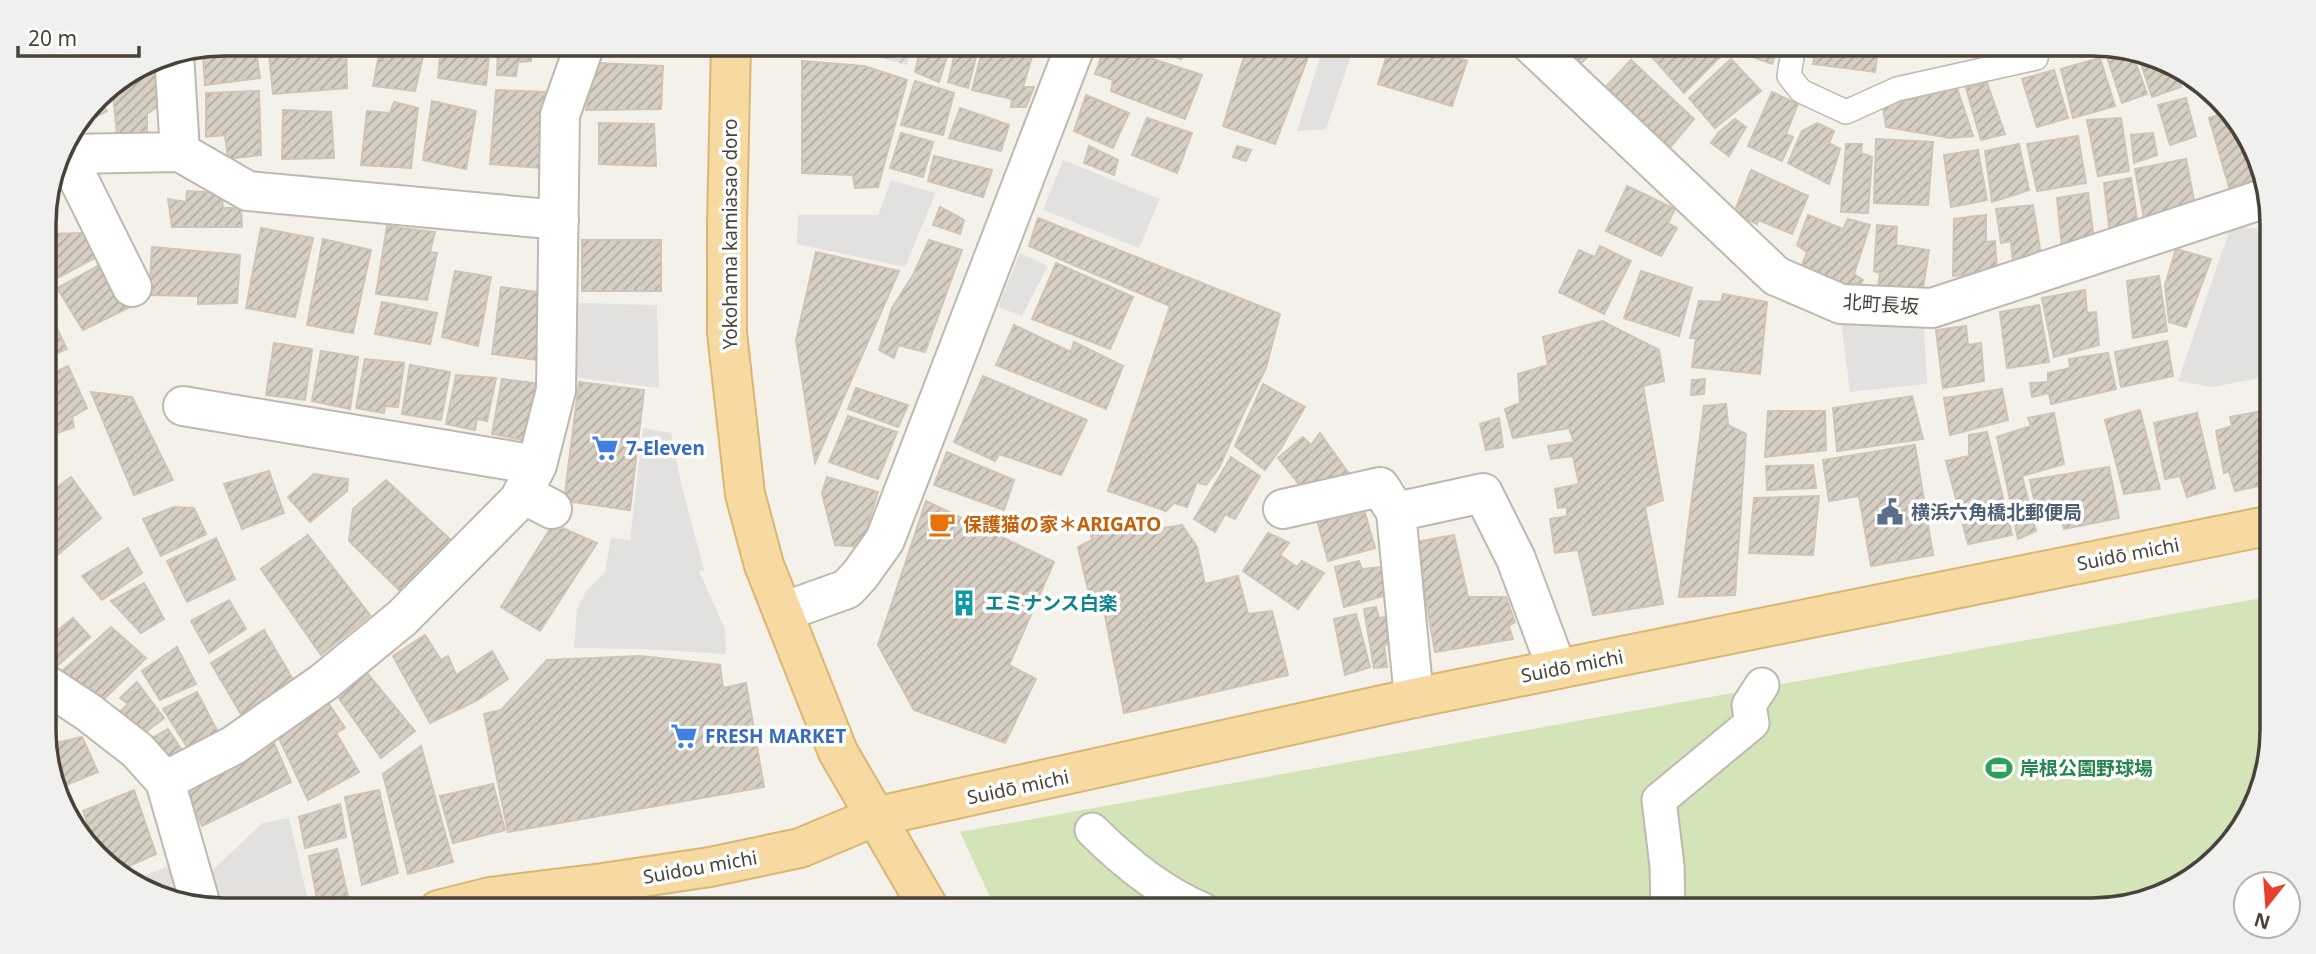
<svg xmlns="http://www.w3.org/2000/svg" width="2316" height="954" viewBox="0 0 2316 954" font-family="'Noto Sans','Noto Sans JP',sans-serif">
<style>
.industrial{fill:url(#industrial-furrows)}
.park{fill:#d3e5b8}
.parking{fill:#e3e1df}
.building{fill:url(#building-hatch);stroke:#cfc4b5;stroke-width:2}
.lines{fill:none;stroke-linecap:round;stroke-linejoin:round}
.service-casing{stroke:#bfb8ae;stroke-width:26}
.pedestrian-casing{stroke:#bfb8ae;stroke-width:37}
.minor-casing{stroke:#bfb8ae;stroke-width:42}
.primary-casing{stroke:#dbb673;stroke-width:42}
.service{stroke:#fff;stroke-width:23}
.pedestrian{stroke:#fff;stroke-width:33}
.minor{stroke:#fff;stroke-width:38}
.primary{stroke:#f6daa2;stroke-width:38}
.labels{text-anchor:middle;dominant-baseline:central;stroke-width:7;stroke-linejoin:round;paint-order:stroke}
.street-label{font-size:19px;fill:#484239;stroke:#fff}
.shop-label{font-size:19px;font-weight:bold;fill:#366cbe;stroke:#fff;text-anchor:start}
.service-label{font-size:19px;font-weight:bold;fill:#4e5e75;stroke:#fff;text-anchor:start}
.food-label{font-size:19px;font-weight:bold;fill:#c56008;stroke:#fff;text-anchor:start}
.culture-label{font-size:19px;font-weight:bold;fill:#0d838f;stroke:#fff;text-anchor:start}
.leisure-label{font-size:19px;font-weight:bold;fill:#27864d;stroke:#fff;text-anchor:start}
.rim{fill:none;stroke:#484239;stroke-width:3.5}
</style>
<defs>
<pattern id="industrial-furrows" width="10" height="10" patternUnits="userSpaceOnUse" patternTransform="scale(1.75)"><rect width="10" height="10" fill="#e4e0dc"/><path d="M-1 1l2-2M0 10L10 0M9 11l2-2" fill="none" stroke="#c5c1be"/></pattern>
<pattern id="building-hatch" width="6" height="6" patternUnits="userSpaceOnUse" patternTransform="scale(1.75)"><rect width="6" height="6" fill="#d8cfc4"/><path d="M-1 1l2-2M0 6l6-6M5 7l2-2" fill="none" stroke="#b1aaa0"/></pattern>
</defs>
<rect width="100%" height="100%" fill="#f4f1eb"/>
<path class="industrial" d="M832 44H912L907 65Z"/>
<path class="park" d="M2272 596V730L2263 788 2201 873 2103 910H996L960 832Z"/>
<path class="parking" d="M1324 44H1355L1326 129 1297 131Z
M1063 160 1160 199 1139 248 1043 210Z
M891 180 936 193 905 267 797 244 798 215H878Z
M2231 226 2271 230V275L2264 299 2271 317V376L2212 387 2178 381Z
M1020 253 1048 266 1022 316 998 307Z
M579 303 657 305 659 388 573 377Z
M1841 321 1924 326 1927 384 1850 392Z
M643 428 671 433 681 483 704 570 699 571 725 629 726 654 644 649 574 648 577 609 586 591 605 572 611 538 630 540Z
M289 818 310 908 304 910H222L212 871 262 823Z
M177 863 190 905 166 901 135 879Z"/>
<path class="building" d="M224 44H255L260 78 205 85 203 54 196 56V49Z
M268 44H346L347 88 273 94Z
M381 44H403V53L423 56 415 91 373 86Z
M441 44 490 45 486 85 438 78Z
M609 44H661L660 52 605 55Z
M922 44H951L939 82 915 72Z
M984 44H1009L1034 50 1023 87H1034L1026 107H1011L1012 99 972 90Z
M1106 44 1202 75 1185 119 1111 91 1113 80 1095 74Z
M1142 44H1199L1197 49 1185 48 1181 59Z
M1248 44H1313L1275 144 1223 126Z
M1390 44H1416L1467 61 1452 106 1378 84Z
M1554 44H1601L1577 67Z
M1653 44H1720L1727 50 1684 93 1646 50Z
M1739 44H1779L1772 64 1739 52Z
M1817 44H1879L1875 72 1813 64Z
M957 45 978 49 968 88 948 82Z
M498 46 531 51V61L518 62 516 76 497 75Z
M2128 50H2131L2147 94 2122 103 2107 57Z
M2137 51 2150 53 2175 70 2181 87 2152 97Z
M2100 58 2115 106 2073 118 2061 69Z
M1731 59 1761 91 1715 128 1689 98Z
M1631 60 1694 119 1667 151 1601 92Z
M802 61 864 66 907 80 878 187 855 188 853 175 802 173Z
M148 62H161L164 102 147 114V133L117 134 112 84Z
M596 63 663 66 661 109 586 110Z
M2054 70 2068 118 2037 127 2022 79Z
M915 81 954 93 943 135 901 125Z
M1987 83 2005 134 1981 140 1966 88Z
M1957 88 1973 136 1950 138 1886 127 1883 106Z
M496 90 545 92 540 168 490 164Z
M259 91 261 155 228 159 225 135 206 137V93Z
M1772 92 1798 104 1786 134 1793 137 1782 161 1748 146Z
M1086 95 1129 113 1113 148 1074 131Z
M99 96 107 111 76 127Z
M2186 98 2196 136 2170 145 2158 105Z
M432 101 476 111 466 169 423 160Z
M394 102 418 108 411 168 361 165 367 111 390 113Z
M960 108 1009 125 1001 151 949 138Z
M283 110 331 112 334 158 282 159Z
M2230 111 2260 178 2229 187 2209 118Z
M1147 118 1192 133 1177 173 1132 155Z
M2121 118 2129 171 2098 176 2087 120Z
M1735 119 1746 127 1729 156 1711 143 1719 132Z
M599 123 654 124 656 166 599 164Z
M1817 123 1834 131 1829 143 1840 149 1829 184 1788 163 1802 131Z
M901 133 933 142 923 177 890 168Z
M2153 133 2157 155 2134 163 2131 135Z
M2078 136 2086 183 2037 191 2027 144Z
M1876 139 1933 142 1928 205 1874 203Z
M1846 144H1862L1861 153 1872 157 1868 213 1841 212Z
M2019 144 2029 190 1992 202 1985 151Z
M1089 146 1118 160 1114 175 1084 163Z
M1237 146 1251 150 1246 161 1233 157Z
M1978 150 1987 200 1951 207 1944 155Z
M934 156 992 170 983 197 928 181Z
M2186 159 2195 205 2144 219 2135 169Z
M1751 170 1808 196 1792 234 1758 220 1757 224 1734 213Z
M2131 178 2138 226 2110 235 2104 183Z
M1627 186 1675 209 1668 223 1677 228 1661 256 1606 231Z
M187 191 221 193 223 208H241L242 227H172L168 199 186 202Z
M2088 193 2094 240 2062 248 2057 198Z
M2033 205 2041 255 2013 264 2011 241 2001 243 1996 209Z
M940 207 964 220 960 234 933 225Z
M1808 215 1843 229 1848 219 1870 225 1854 274 1863 280 1855 293 1799 273 1807 252 1797 245Z
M1986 215V242L1995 241 1997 273 1953 276 1954 219Z
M1038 218 1280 314 1266 368 1243 414 1219 468 1206 485 1197 482 1187 507 1174 503 1166 511 1108 491 1170 306 1029 246Z
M1877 225 1897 227 1896 245 1929 250 1923 288 1878 286 1880 273 1874 271Z
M387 226 435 232 430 252 437 253 427 300 376 294Z
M261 228 313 238 295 317 246 308Z
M85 233 98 256 54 280 44 264V234Z
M323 239 371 250 353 333 307 325Z
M582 240H661V291H582Z
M929 240 962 250 925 352 898 345 894 358 879 350 892 308 913 275Z
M1600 246 1631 261 1604 314 1559 292 1579 250 1595 257Z
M152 247 240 255 237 303 198 304V296L149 295Z
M2176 249 2211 259 2186 327 2169 322 2165 285Z
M816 252 899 271 815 463 796 340Z
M105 262 130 307 83 330 57 288Z
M1056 263 1133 297 1110 349 1032 319Z
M455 271 491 277 478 346 442 337Z
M1641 271 1692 288 1679 336 1624 318Z
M2159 276 2167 331 2133 338 2127 281Z
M501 287 543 293 538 360 492 354Z
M2085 290 2087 313 2096 312 2099 345 2054 357 2042 298Z
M1723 294 1767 302 1760 374 1692 367 1696 338H1690L1699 301 1721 302Z
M382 302 437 313 430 344 375 334Z
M2039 305 2049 362 2007 368 2000 312Z
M50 314 67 349 45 358V316Z
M1602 321 1659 350 1664 381 1643 386 1663 500 1645 507 1663 604 1593 615 1578 550 1555 553 1550 519 1567 516V507L1558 508 1555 489 1579 484 1573 456 1551 459 1548 446 1574 442 1569 428 1513 438 1505 409 1520 403 1518 374 1548 365 1543 337Z
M1014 325 1071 352 1074 342 1123 366 1106 409 996 365Z
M1966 326 1968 345 1981 343 1984 381 1943 388 1936 330Z
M2167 341 2173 376 2121 387 2115 352Z
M274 343 312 349 305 400 266 395Z
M321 351 358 357 350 409 312 401Z
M2108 353 2116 389 2051 404 2049 393 2032 397 2030 383 2048 382V373L2070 368 2069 359Z
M365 359 404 363 398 407 385 406 384 413 356 408Z
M410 365 450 372 441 420 402 414Z
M68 366 87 408 72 417 74 427 51 435 45 421V394L48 393 45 389V376Z
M456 375 496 378 487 421 477 419 475 430 446 424Z
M983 376 1087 420 1061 475 999 454 995 461 954 442Z
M502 379 543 384 534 434 522 440 492 434Z
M1705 379 1704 394 1691 395 1692 380Z
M579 382 644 390 630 510 564 501Z
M1263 384 1305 407 1281 448 1265 470 1235 446Z
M856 388 908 405 898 427 848 409Z
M2002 389 2008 420 1950 435 1944 398Z
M91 392 132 397 173 480 134 495Z
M1912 396 1923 439 1837 451 1833 408Z
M1726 404 1728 425 1746 434 1735 595 1679 597 1704 406Z
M2140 410 2160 489 2124 494 2105 420Z
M1768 411H1825L1826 450 1765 457Z
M2262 411 2271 453 2272 483 2235 491 2229 471 2224 473 2216 431 2232 426 2230 417Z
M2054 413 2064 464 2022 476 2036 531 2018 539 1997 437 2031 426 2028 418Z
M2197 413 2215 488 2187 497 2180 476 2165 479 2154 423Z
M848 416 897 432 878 479 829 462Z
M1499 418 1503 447 1486 450 1480 424Z
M1987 432 2012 535 1968 544 1946 461 1969 456V435Z
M1320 433 1352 478 1306 493 1278 458 1303 437 1311 445Z
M1915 445 1933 555 1871 566 1859 496 1829 501 1823 460Z
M947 452 1014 480 1004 510 934 485Z
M1231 457 1260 476 1235 519 1225 514 1215 532 1194 519Z
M1813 465 1816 488 1767 490 1766 466Z
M2109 467 2119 518 2064 529 2058 502 2036 509 2030 480Z
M269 471 284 513 242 529 224 484Z
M314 474 348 479 347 491 310 522 288 497Z
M71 477 101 518 55 557 46 542V496Z
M827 477 878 492 861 547 835 545 822 493Z
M386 480 452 541 400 591 349 541 353 509Z
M1819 496 1813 555 1749 553 1754 498Z
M926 501 1054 562 1009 665 1036 679 1005 743 914 710 878 645Z
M174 507 194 508 206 534 161 556 143 519Z
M1336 511 1337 519 1365 513 1375 548 1328 561 1316 516Z
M1135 518 1139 532 1182 525 1197 547 1205 584 1238 576 1248 614 1272 611 1288 675 1124 713 1100 590 1089 594 1078 547 1092 540 1089 527Z
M553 524 597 543 540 631 501 607Z
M1268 533 1289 543 1280 555 1297 567 1302 561 1324 573 1298 609 1243 571Z
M308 535 370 615 321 655 261 569Z
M1454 535 1468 597H1506L1515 622 1509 626 1513 639 1435 652 1416 542Z
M216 538 235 579 187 602 167 561Z
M128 548 142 573 102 600 82 576Z
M1359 561 1362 569 1381 567 1387 595 1344 607 1335 567Z
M144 583 164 619 141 633 111 601Z
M229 600 246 629 209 653 191 621Z
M1376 607 1379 618 1393 616 1397 641 1384 645 1387 667 1374 668 1364 609Z
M1356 614 1370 667 1345 675 1334 619Z
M73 618 90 637 48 674 46 640Z
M111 627 146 658 97 706 61 672Z
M264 630 298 688 242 716 211 663Z
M425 635 441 660 448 656 456 675 492 651 508 679 476 701 430 723 393 656Z
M177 647 196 684 160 700 142 671Z
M641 656 720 665 723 688 746 683 764 787 508 832 484 714 501 710 547 660Z
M367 673 415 731 381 758 336 694Z
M137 682 164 718 139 737 116 716 128 704 120 698Z
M197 692 220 736 189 750 163 709Z
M327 701 345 728 336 733 359 772 308 800 277 734Z
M168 729 183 752 166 762 145 742Z
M82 737 98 772 59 788 47 764V745Z
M274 743 291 782 202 826 185 785Z
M421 746 453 862 408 874 383 774Z
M493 784 505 830 453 843 440 796Z
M134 790 156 854 120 870 101 857 83 811Z
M379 790 398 873 362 885 345 797Z
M340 804 346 837 305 848 299 817Z
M337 849 348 896 317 899 309 856Z"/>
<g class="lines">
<g class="service-casing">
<path id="service" d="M1794 44 1789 76 1801 91 1846 112 1897 89 2036 58 2039 44"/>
</g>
<g class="pedestrian-casing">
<path id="pedestrian" d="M1092 830C1124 862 1161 892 1203 910
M1668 910 1667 866 1659 800 1752 723 1749 705 1762 685"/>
</g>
<g class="minor-casing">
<path id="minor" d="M1531 44 1776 276 1841 304 1932 308 2269 197
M62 146 132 287
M180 152 248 191 559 220
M66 154 180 152 174 54
M183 406 537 465
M523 494 552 509
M1283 509 1380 487 1396 512 1414 698
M1396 512 1483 493 1516 559 1557 669
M783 612 847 589 860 575 885 540 1076 44
M47 685 88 712 137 750 165 781 201 906
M165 781 234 745 324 682 402 618 519 500 537 465 556 390 560 115 585 44"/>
</g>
<g class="primary-casing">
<path id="primary" d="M731 44 727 223V333L745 494 764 565 838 752 930 910
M438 910 490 897 603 883 710 867 800 848 874 817 1414 698 2272 525"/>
</g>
<use href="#service" class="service"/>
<use href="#pedestrian" class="pedestrian"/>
<use href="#minor" class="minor"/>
<use href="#primary" class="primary"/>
</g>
<defs>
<g id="supermarket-bare" transform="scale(2.1)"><path d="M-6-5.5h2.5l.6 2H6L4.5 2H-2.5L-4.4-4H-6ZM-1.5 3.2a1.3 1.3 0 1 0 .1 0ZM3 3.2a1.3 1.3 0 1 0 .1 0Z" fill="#3f7fe0" stroke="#fff" stroke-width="2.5" paint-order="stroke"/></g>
<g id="civic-bare" transform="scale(2.1)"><path d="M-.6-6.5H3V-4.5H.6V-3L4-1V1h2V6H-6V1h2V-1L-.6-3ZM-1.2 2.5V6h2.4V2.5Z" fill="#5c6f8a" stroke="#fff" stroke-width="2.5" paint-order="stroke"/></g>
<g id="cafe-bare" transform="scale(2.1)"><path d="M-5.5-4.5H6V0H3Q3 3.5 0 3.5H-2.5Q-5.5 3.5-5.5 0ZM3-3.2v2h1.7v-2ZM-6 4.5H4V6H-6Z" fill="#e8710a" stroke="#fff" stroke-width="2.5" paint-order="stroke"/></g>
<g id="building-bare" transform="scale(2.1)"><path d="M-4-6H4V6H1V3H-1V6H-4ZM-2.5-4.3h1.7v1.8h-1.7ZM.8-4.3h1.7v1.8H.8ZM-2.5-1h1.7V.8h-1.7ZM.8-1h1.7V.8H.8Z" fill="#0f9aa8" stroke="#fff" stroke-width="2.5" paint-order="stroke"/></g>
<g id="stadium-bare" transform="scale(2.1)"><path d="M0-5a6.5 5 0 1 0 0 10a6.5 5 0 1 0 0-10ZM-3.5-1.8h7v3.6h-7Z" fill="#2e9e5b" stroke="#fff" stroke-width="2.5" paint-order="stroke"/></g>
</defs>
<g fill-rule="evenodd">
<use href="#supermarket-bare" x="605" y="448"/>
<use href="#civic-bare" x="1890" y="512"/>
<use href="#cafe-bare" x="942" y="524"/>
<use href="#building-bare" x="964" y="603"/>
<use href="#supermarket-bare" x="684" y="736"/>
<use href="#stadium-bare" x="1999" y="768"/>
</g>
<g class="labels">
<g class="street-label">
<text transform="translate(730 234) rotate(-90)">Yokohama kamiasao doro</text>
<text transform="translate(1881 304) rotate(4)">北町長坂</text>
<text transform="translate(2128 554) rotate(-11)">Suidō michi</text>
<text transform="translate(1572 666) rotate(-11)">Suidō michi</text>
<text transform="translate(1018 787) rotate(-12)">Suidō michi</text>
<text transform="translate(700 867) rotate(-10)">Suidou michi</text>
</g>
<g class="shop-label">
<text x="626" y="448">7-Eleven</text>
<text x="705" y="736">FRESH MARKET</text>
</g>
<g class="service-label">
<text x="1911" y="512">横浜六角橋北郵便局</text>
</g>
<g class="food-label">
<text x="963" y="524">保護猫の家＊ARIGATO</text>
</g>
<g class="culture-label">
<text x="985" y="603">エミナンス白楽</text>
</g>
<g class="leisure-label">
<text x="2020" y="768">岸根公園野球場</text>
</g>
</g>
<path d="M0 0H2316V954H0ZM224 56H2092A168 168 0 0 1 2260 224V730A168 168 0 0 1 2092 898H224A168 168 0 0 1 56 730V224A168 168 0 0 1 224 56Z" fill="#f0f0ef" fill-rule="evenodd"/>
<path class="rim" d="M224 56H2092A168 168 0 0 1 2260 224V730A168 168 0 0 1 2092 898H224A168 168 0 0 1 56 730V224A168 168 0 0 1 224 56Z"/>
<g transform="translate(2267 905) rotate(197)"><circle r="33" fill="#ffffff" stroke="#b6b3b0" stroke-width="2"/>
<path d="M0-5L12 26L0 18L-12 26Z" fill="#e8402e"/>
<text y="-10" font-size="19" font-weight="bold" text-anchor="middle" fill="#484239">N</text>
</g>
<path d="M18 46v10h121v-10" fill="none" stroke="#484239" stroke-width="3.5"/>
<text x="28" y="46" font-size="21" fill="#484239" stroke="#ffffff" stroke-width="5" paint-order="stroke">20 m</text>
</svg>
